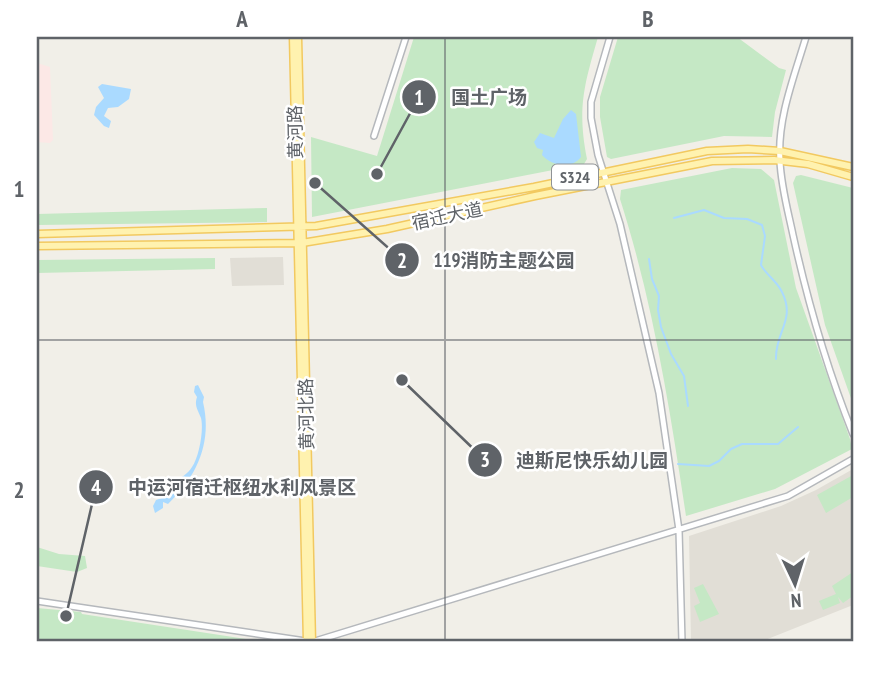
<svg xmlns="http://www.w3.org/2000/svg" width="890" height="679" viewBox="0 0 890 679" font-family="'PT Sans Narrow','Noto Sans SC',sans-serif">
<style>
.education{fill:#e1ded6}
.medical{fill:#fce8e6}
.green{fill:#c5e8c5}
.water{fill:#aadaff}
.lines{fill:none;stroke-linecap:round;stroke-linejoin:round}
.stream{stroke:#aadaff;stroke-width:2}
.minor-casing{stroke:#b5b8bc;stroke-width:8}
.major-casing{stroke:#f2c960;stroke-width:9}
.minor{stroke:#fff;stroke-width:5}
.major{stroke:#fff2af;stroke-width:6}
.grid{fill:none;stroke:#5f6368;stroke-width:2;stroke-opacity:0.55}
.labels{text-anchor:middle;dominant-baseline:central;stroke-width:5;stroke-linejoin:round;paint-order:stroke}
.shield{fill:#fff;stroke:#8f9295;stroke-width:2}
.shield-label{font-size:16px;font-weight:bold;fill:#5f6368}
.street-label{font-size:18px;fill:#5f6368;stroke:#fff}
.leader{fill:none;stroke:#5f6368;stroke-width:2.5}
.callout-dot{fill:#5f6368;stroke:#fff;stroke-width:2.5}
.mark-label{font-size:21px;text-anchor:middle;font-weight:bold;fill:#fff}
.callout-label{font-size:19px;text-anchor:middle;font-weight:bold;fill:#5f6368;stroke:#fff;stroke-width:5;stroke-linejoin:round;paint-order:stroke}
.neatline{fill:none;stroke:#5f6368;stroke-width:2.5}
.grid-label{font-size:23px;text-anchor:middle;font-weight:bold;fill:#5f6368}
</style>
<rect width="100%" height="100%" fill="#f1efe8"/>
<path class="education" d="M283 257 284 285 232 286 230 258Z
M853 469V605L760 642H691L689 536 781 506 816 490Z"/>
<path class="medical" d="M37 63 50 67 53 140 50 143 37 142Z"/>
<path class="green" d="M414 37H598C584 85 577 109 587 159L584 164 312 217 311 137 377 156Z
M618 37H737L779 68 786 70 775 112 772 137 724 136 611 159 607 157 600 117V97Z
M732 168 761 169 774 180 796 288 850 439 852 449 775 489 686 516C670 409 653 302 620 199L621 190Z
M801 175 853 188V404L825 325 793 183 796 176Z
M267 208V222L37 225V214Z
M215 258V269L37 273V260Z
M853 475V497L826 513 817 495Z
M37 547 59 554 85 556 87 568 77 572 37 566Z
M853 572V596L843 603 838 597 840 603 823 610 819 601 836 594 832 586Z
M703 584 719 614 700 622 694 606 700 603 694 588Z
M37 608 81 612 82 614 266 642H37Z"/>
<path class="water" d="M102 84 131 89 129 99 118 107 108 108 104 116 111 121 109 128 104 126 94 115 96 107 104 98 98 87Z
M571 110 576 114 581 157C571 170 552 166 542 155L543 150 537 148 534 142 540 133 554 138 563 119Z
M198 385 204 397 203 402C212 440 199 475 168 504L163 502V508L155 513 153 506 156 500 171 495 174 482C180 478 188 474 192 467 199 457 204 430 201 418 198 410 194 406 197 397L194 392 195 386Z"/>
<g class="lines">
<path class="stream" d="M674 218 704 210 724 218 747 219 762 225 765 236 761 265C766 275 777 281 782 292 796 320 775 332 776 359
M649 259 652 279 659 296 658 310 661 327 671 354 684 376 688 406
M678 464 709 466 719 461 731 449 742 444H778L798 427"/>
<g class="minor-casing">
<path id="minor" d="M610 37 591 102V118L598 155 620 224 659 393 679 530 682 642
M806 37C794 77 777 119 780 161 781 186 788 211 793 235 808 303 827 369 853 434
M374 136 406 37
M37 601 312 642 788 496 853 459"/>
</g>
<g class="major-casing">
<path id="major" d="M293 37 307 642
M298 37 312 642
M37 234 316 226 534 187 707 151 748 149 780 151 853 167
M37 246 302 243 387 229 535 196 712 161 774 160 808 164 853 177"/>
</g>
<use href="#minor" class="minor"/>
<use href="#major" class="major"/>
</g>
<path class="grid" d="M445 37V642M37 340H853"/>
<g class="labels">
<rect class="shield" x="552" y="164.5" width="46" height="25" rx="5"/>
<g class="shield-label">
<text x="575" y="177">S324</text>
</g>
<g class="street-label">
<text transform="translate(295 132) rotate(-91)">黄河路</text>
<text transform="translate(447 216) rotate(-12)">宿迁大道</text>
<text transform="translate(306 414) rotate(-91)">黄河北路</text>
</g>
</g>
<path class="leader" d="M377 174L419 97M315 183L402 260M402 380L485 460M66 616L96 487"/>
<g class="callout-dot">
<circle cx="377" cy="174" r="7"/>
<circle cx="315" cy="183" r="7"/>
<circle cx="402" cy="380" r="7"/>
<circle cx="66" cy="616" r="7"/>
<circle cx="419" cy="97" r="18"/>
<circle cx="402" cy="260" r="18"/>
<circle cx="485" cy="460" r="18"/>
<circle cx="96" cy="487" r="18"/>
</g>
<g class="mark-label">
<text x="419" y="105">1</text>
<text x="402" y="268">2</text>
<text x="485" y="467">3</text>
<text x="96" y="495">4</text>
</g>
<g class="callout-label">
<text x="489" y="104">国土广场</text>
<text x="504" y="267">119消防主题公园</text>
<text x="592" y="467">迪斯尼快乐幼儿园</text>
<text x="242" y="494">中运河宿迁枢纽水利风景区</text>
</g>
<rect width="890" height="679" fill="none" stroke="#ffffff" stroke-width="77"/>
<g transform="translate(795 584) rotate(176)" stroke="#ffffff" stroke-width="5" paint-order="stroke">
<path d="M0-5L12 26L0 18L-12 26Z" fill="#5f6368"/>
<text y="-10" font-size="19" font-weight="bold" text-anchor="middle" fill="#5f6368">N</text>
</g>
<rect x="38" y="38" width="814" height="602" class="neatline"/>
<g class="grid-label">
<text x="242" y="27">A</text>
<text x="648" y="27">B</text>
<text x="19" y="197">1</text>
<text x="19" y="498">2</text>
</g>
</svg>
